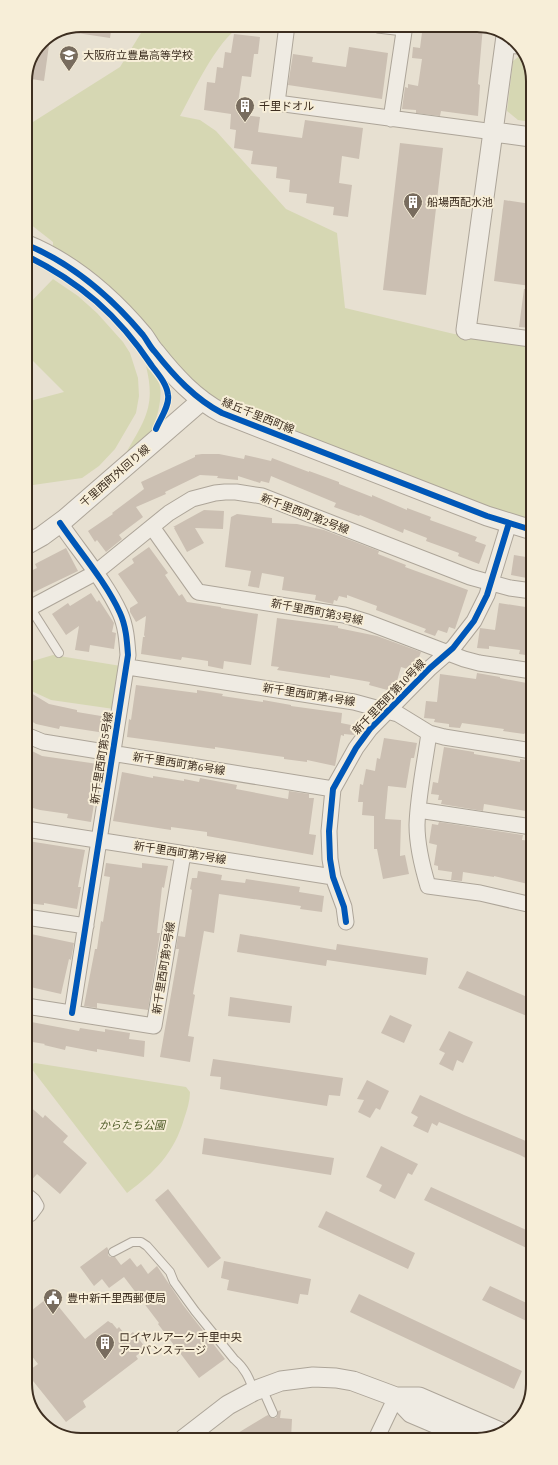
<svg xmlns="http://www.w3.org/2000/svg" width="558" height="1465" viewBox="0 0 558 1465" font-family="'Source Serif 4','Noto Sans JP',serif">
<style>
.green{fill:#d6d7b3}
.building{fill:#cbbfb2}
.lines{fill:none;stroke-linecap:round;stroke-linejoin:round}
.service-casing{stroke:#ada599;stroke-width:10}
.minor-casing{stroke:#ada599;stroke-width:17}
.tertiary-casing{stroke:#ada599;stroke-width:21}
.service{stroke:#efebe3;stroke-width:8}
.minor{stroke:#efebe3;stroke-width:15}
.tertiary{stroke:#efebe3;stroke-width:19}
.cycleway-casing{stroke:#f7eed8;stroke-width:8}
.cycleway{stroke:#0057b8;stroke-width:6}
.labels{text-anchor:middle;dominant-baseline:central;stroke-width:4;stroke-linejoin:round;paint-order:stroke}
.poi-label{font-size:11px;fill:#3d2e20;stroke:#f7eed8;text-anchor:start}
.street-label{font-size:11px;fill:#3d2e20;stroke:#f7eed8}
.park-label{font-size:11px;font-style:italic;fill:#4d5a26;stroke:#f7eed8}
.rim{fill:none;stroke:#3d2e20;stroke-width:2}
</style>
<rect width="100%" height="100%" fill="#e7e0d1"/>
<path class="green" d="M155 25H241C214 45 196 87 180 116L200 120 216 131 286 209 337 233 345 308 454 334 531 344 532 520 472 501 229 406 213 397 195 383 167 352 53 249V242L25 220V127L120 67 141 33Z
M522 54 531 67V122L518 120 507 111 513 61Z
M53 279 78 296 97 313 123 342 130 353 138 378 139 396 136 413 115 449 99 466 82 478 26 486V401H30L64 392 25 353V308Z
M146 366C150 371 156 377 159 383 164 396 156 425 148 437 143 444 134 450 128 456L126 453C145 420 156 406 146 366Z
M53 655 121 666 114 709 51 700 27 689 26 663Z
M35 1063 186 1087 190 1092C190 1101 187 1110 184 1119 174 1153 155 1172 127 1193L31 1068 32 1064Z"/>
<path class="building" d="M81 25H112L110 38 70 32V30Z
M423 25 483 26 478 84 480 85 478 116 441 111 440 116 416 113V110L402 109 405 87 408 88V84L418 86 422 59 412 58 413 47 420 48Z
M234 34 260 37 258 54H254L251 77 242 76 238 103 245 104 243 115 260 117 258 132 302 138 305 120 363 128 359 159 342 156 339 183 352 185 348 217 333 215 334 207 306 203 307 194 289 192 290 180 276 178 277 167 251 164 253 151 234 148 236 130 230 129 231 114 204 110 207 82 215 83 217 67 223 68 225 52 231 53Z
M50 38 44 81 25 78 42 41Z
M349 47 388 53 382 99 288 85 293 54 313 57 312 62 346 67Z
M400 143 443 148 426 295 383 290Z
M504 200 531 204V286L494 281Z
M524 289H531V328L519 327Z
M202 454H219L244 459 245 455 271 461 272 458 309 472V471L339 482V484L372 497V495L407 510V508L431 517 430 520 477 537 475 541 486 545 479 564 458 556 459 553 426 541 427 538 404 529 403 533 360 515 359 516 334 507 336 503 271 476 269 483 261 481 260 483 238 476V480L217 478 218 476 200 475 165 492 166 494 136 507 143 517 119 535 122 539 106 552 97 540 95 542 88 531 113 514 112 513 144 489 141 482 195 457V455Z
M204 510 224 511 223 529 195 528 204 543 187 552 174 528 175 527H173Z
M237 514 272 518V523L297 524 324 530 379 551 378 554 406 565 405 567 468 590 455 629 449 627 447 633 438 630 435 636 424 632 426 629 376 610 377 606 347 595V598L339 596 337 601 334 600 333 604 315 600 316 595 282 590 284 577 262 573 259 588 248 586 251 571 225 567 231 517Z
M149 547 168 573 165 575 179 596 182 594 187 602 221 607V608L258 614 251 665 224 661 223 669 208 666V661L182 657 181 660 141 654 143 637H145L144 635 146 616 136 622 130 612V608L138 603 118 574 134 563 132 559Z
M66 548 78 571 26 596V573L37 568 35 564Z
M514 555 532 558V579L511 575Z
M91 593 97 602 99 600 114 623 112 632 116 633 114 649 90 645 89 652 75 650 79 626 66 635 52 614 68 603 70 606Z
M499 603 532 608V656L519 654 520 650 489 646V649L477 648 480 628 495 630Z
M277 618 338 626V628L377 636 421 652 414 671 401 667 395 688 391 691 369 685 370 682 330 675V678L277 670 279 667 271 666Z
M477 673 500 677V678L532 684V734L525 733 524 734 503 731 504 729 462 723 460 728 449 727V724L434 722 435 719 424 718 426 701 437 702 440 674 476 679Z
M136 685 197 693V690L223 694 222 696 263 702V700L291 705V706L342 713 341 723 361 727 354 735 344 734V736L341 735 335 766 307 760V762L284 759V757L215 747V749L127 737 129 719 131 720Z
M26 690 49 704 77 710V712L107 717 105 733 60 726 59 729 36 724 26 718Z
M384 738 417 743 414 758H411L406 788 388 786 385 819 401 820 400 856 405 855 409 874 383 879 377 849H374V816L362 815 363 802H358L360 784 363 785 366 769 375 771 377 758 380 759Z
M444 747 474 752V754L520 762V759L532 761V812L484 804 483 811 441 804 442 800H438L439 795 431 794 433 782 438 783Z
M26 748 42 756 98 764 92 803 94 804 91 822 67 818 68 814 40 810 26 806Z
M122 772 153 778V776L184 781V779L199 782 200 778 237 785 236 789 288 799 289 791 309 794V798H314L309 834 316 835 313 855 207 836V832L171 827V830L113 821Z
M439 822 523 835 522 840 532 841V865L528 884 494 876V877L463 872 462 881 451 880 452 872 438 870V866L434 865 437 845 429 843 432 824 438 825Z
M28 841 85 850 78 887H81L77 909 44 903V905L26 903V851Z
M106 863 142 868V863L168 866 164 888 162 887 157 933H160L148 1010 97 1003V1008L84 1006 95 949H97L101 921 103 922 110 877 104 876Z
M198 871 222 875 221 880 245 883 246 879 300 887 299 892 324 896 322 912 300 909 301 906 219 894 214 933 204 931 193 994 195 995 188 1036 194 1037 190 1062 160 1057 179 949H176L178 936 185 937 192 890 190 889 192 878H197Z
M26 933 74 943 71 960 69 959 61 994 26 986Z
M240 934 336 950 337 944 428 958 426 975 327 960 326 966 237 952Z
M467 971 532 999V1018L458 988Z
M230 997 292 1006 290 1023 228 1016Z
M390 1015 412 1025 404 1043 381 1033Z
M26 1021 79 1031 80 1028 105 1032V1029L130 1033 129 1039 145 1041 144 1057 97 1049V1052L66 1046 65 1050 44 1045 45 1044 26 1041Z
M449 1031 473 1042 463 1063 457 1060 453 1071 439 1064 445 1053 439 1050Z
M213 1059 343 1078 340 1096 329 1095 327 1106 220 1089 221 1077 210 1076Z
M367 1080 389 1091 380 1110 376 1108 370 1118 358 1112 364 1100 357 1099Z
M420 1095 464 1115 533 1144V1162L520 1155 439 1122 437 1126 432 1123 428 1133 413 1126 418 1117 411 1113Z
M27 1104 43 1118 45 1115 68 1136 63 1142 87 1163 60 1194 37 1174 27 1185Z
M204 1138 334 1158 331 1175 202 1154Z
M381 1146 418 1164 412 1175 408 1173 395 1199 379 1191 382 1185 366 1177Z
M431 1187 533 1233V1251L424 1200Z
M168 1189 221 1258 208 1268 155 1200Z
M326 1211 415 1253 408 1269 318 1227Z
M107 1247 108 1249V1255L110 1257H115L121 1265 130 1258 137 1267 141 1264 148 1274 157 1266 183 1305 225 1359 199 1378 158 1324 159 1323 124 1277 109 1288 102 1279 94 1286 80 1267Z
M224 1261 311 1279 308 1295 300 1294 298 1304 227 1290 229 1280 221 1278Z
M490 1286 533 1306V1324L482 1300Z
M359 1294 522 1371 514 1389 350 1312Z
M50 1296 85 1339 108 1321 111 1323H112L117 1329 119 1327 127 1337 133 1332 146 1348 136 1356 138 1359 83 1401 86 1407 66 1422 29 1376H30L27 1372 38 1364 27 1350V1314Z
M281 1410 280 1418 292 1419 291 1439H228L266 1416 268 1415 272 1418H276L278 1414V1411Z"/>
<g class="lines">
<g class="service-casing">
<path id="service" d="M31 609 59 653
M113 1252 132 1242H141L147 1246 170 1272 174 1282 195 1311 234 1359C245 1368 249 1378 254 1391
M262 1388 273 1413"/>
</g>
<g class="minor-casing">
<path id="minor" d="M287 25 277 103 494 132
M378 25 404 28
M505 45 518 46
M391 119 405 25
M466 330 531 339
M60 523C79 551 106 582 120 613 126 626 127 641 128 655L72 1013
M152 527 198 592 344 615 367 622 464 659 479 663 532 671
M26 610 95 573 169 513 192 499 215 493 225 492H236L262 496 470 577 510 588 532 591
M128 667 354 702 398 714 429 733 444 737 532 751
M429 733C425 763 418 794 417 825 417 845 422 866 428 886L480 893 532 905
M26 735 43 742 333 789
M418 810 532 827
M26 829 333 877
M26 917 86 926
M346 922 344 907 333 877 330 859 329 831 333 789 356 748 370 729 430 668 453 648 474 621 487 595 509 523
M26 1006 154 1026 183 854
M27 1196 33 1201 36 1206 30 1214 27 1215
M376 1439 396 1397"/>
</g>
<g class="tertiary-casing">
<path id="tertiary" d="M494 132 531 137
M25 244C72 263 111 297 143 335 147 340 150 347 155 352 174 376 195 399 222 413L487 516 532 530
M466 330 506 36
M26 545 42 536 65 519 201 401
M396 1397 411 1413 470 1438
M184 1439 228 1405 254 1391 281 1381 313 1377 336 1378 353 1381 396 1397H419L500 1432"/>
</g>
<use href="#service" class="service"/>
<use href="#minor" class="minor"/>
<use href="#tertiary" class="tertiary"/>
<g class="cycleway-casing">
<path id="cycleway" d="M25 244C72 263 111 297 143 335 147 340 150 347 155 352 174 376 195 399 222 413L487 516 532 530
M25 255C80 282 118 315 152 366 158 374 167 384 168 395 170 405 160 419 156 429
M60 523C79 551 106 582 120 613 126 626 127 641 128 655L72 1013
M346 922 344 907 333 877 330 859 329 831 333 789 356 748 370 729 430 668 453 648 474 621 487 595 509 523"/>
</g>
<use href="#cycleway" class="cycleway"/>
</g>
<defs>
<g id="school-pin" transform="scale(1)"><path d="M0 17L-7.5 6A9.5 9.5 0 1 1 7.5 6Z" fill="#786c5e" stroke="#f7eed8"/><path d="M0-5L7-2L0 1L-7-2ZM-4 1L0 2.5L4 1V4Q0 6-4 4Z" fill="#fff"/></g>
<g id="building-pin" transform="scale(1)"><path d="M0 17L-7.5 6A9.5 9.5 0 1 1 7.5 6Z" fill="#786c5e" stroke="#f7eed8"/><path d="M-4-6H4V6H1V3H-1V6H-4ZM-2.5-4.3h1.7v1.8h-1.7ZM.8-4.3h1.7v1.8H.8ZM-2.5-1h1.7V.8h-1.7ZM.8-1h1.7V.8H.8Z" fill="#fff"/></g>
<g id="civic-pin" transform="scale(1)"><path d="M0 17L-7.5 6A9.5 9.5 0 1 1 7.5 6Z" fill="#786c5e" stroke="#f7eed8"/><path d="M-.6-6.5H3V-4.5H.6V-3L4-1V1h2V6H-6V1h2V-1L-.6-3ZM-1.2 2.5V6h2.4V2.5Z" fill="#fff"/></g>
</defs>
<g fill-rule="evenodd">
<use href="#school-pin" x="69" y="55"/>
<use href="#building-pin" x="245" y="106"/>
<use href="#building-pin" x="413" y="202"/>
<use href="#civic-pin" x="53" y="1298"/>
<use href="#building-pin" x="105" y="1343"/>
</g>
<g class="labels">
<g class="poi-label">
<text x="83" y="55">大阪府立豊島高等学校</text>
<text x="259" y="106">千里ドオル</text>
<text x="427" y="202">船場西配水池</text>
<text x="67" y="1298">豊中新千里西郵便局</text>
<text x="119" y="1337">ロイヤルアーク 千里中央<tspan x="119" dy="13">アーバンステージ</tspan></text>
</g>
<g class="street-label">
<text transform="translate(258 416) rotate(22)">緑丘千里西町線</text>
<text transform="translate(115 476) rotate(-41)">千里西町外回り線</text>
<text transform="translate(305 514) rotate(21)">新千里西町第2号線</text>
<text transform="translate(317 612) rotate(11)">新千里西町第3号線</text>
<text transform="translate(309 695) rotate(9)">新千里西町第4号線</text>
<text transform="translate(389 697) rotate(-46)">新千里西町第10号線</text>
<text transform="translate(102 758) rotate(-81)">新千里西町第5号線</text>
<text transform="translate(179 764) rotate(9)">新千里西町第6号線</text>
<text transform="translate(180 853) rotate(9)">新千里西町第7号線</text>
<text transform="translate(164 968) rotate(-81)">新千里西町第9号線</text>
</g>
<g class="park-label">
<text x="132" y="1125">からたち公園</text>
</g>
</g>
<path d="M0 0H558V1465H0ZM81 32H477A49 49 0 0 1 526 81V1384A49 49 0 0 1 477 1433H81A49 49 0 0 1 32 1384V81A49 49 0 0 1 81 32Z" fill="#f7eed8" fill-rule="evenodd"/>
<path class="rim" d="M81 32H477A49 49 0 0 1 526 81V1384A49 49 0 0 1 477 1433H81A49 49 0 0 1 32 1384V81A49 49 0 0 1 81 32Z"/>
</svg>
